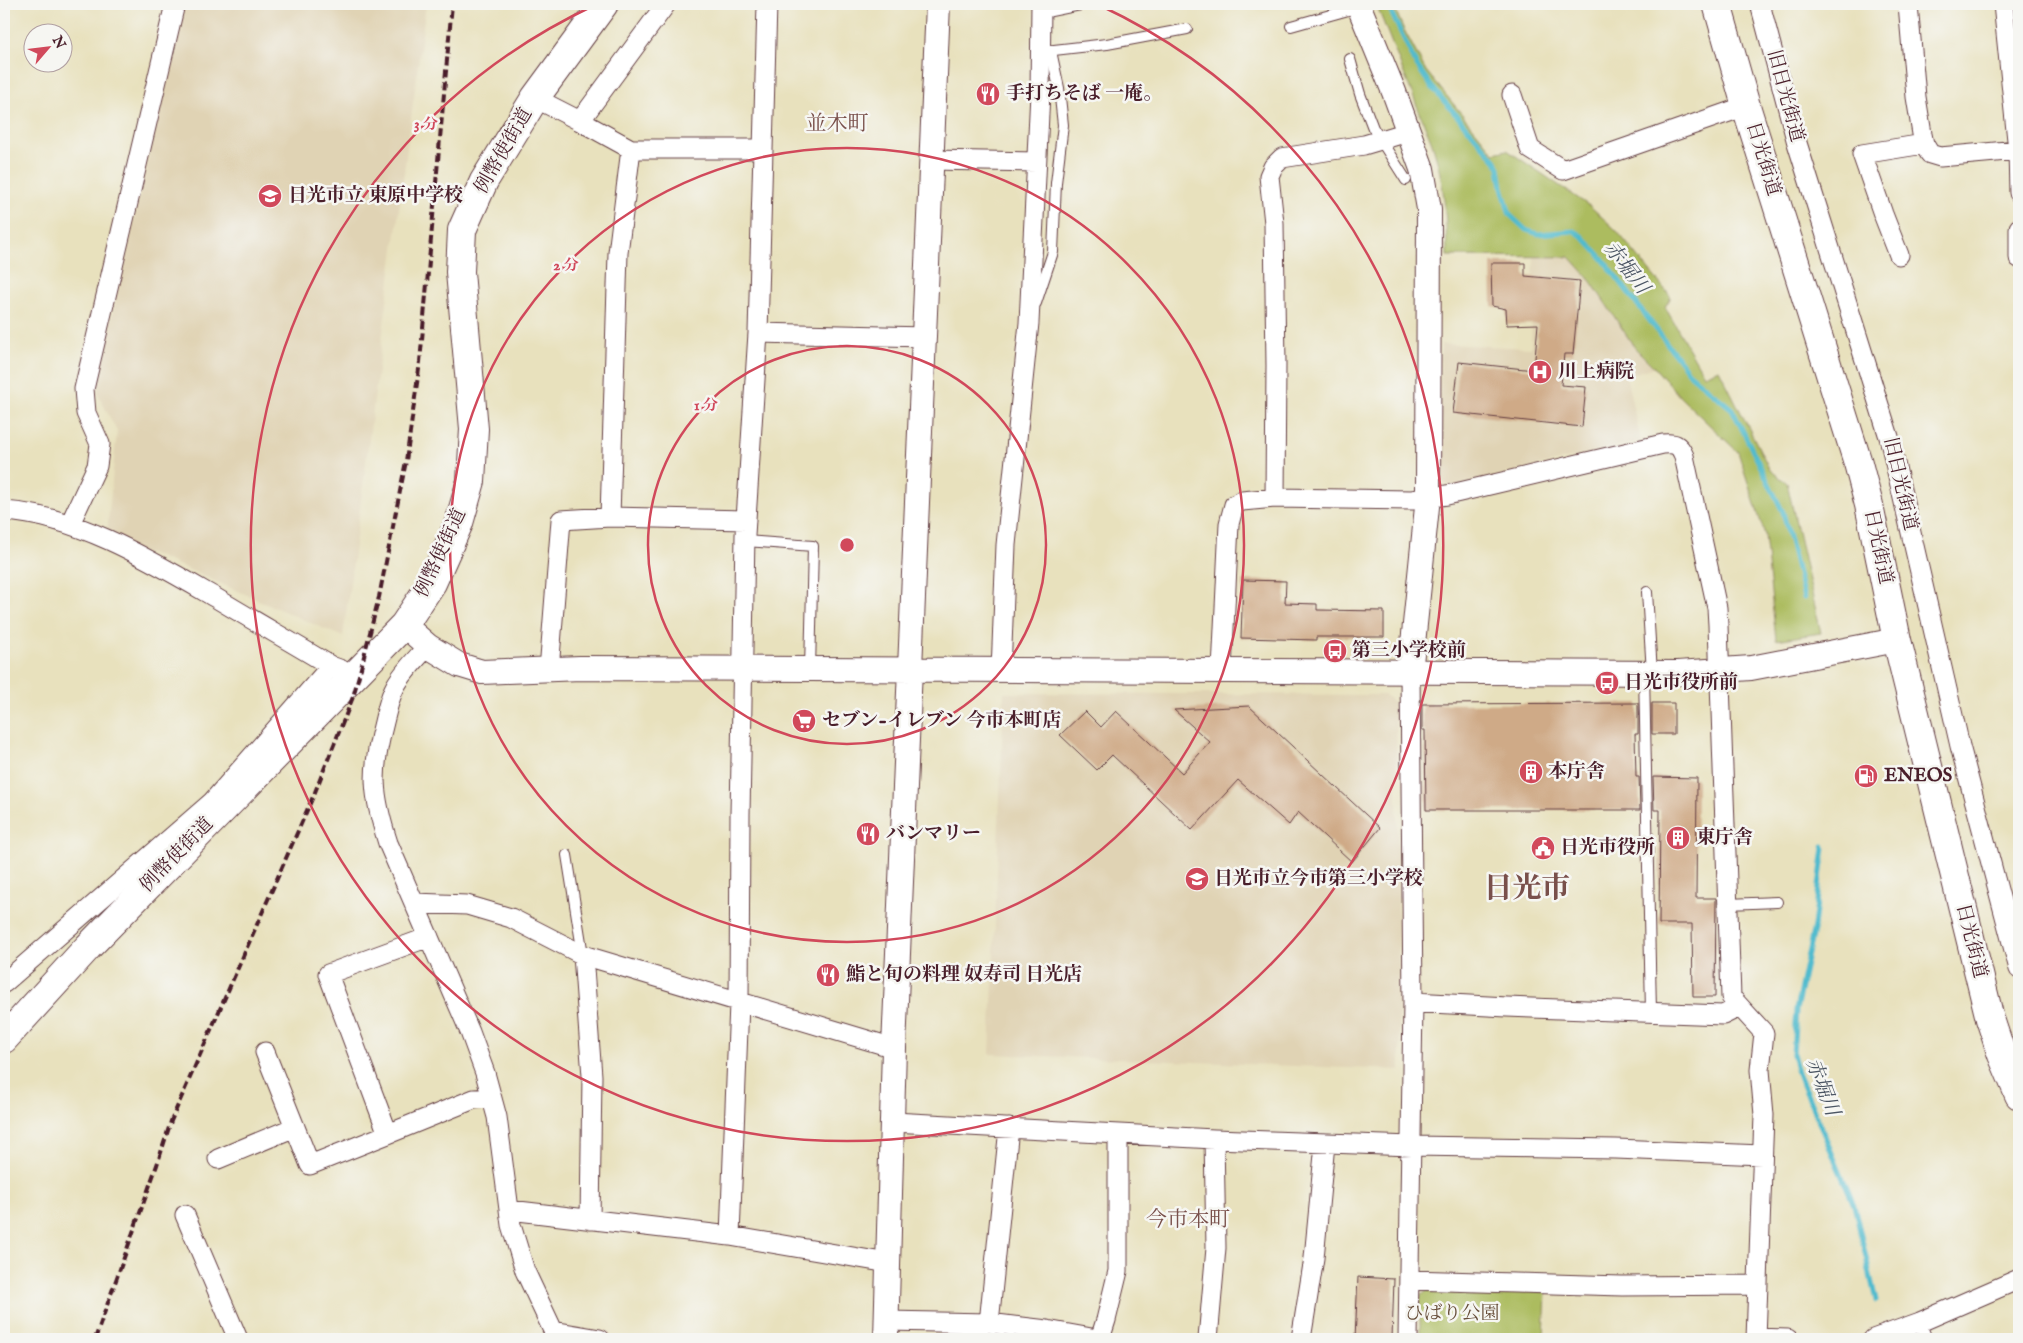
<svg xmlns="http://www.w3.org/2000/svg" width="2023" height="1343" viewBox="0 0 2023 1343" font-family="'IM FELL English','Noto Serif JP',serif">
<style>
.built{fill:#e0d3b4}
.green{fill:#acbc5e;stroke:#7b6e44}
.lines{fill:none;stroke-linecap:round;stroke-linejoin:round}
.stream{stroke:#51bbce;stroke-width:5}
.building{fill:#cfaa87}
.service-casing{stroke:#623c41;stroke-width:12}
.minor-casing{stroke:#623c41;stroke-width:21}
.tertiary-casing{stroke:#623c41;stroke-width:26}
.trunk-casing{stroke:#623c41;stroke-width:30}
.service{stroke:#fff;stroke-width:10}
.minor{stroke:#fff;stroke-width:19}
.tertiary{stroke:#fff;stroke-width:24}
.trunk{stroke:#fff;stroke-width:28}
.rail{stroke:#4a1f2b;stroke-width:4;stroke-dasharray:8 4;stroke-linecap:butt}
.ring{fill:none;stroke:#d1495b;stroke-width:2.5}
.labels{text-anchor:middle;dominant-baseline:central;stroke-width:5;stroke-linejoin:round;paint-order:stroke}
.poi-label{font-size:19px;font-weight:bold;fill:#4a1f2b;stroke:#f6f6f2;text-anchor:start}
.street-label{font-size:19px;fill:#4a1f2b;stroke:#f6f6f2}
.park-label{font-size:19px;fill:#674e3a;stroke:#f6f6f2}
.water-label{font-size:20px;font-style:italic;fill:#4c5664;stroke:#f6f6f2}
.quarter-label{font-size:21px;fill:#79504b;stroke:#f6f6f2}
.town-label{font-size:29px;font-weight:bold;fill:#79504b;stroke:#f6f6f2}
.centre{fill:#d1495b;stroke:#f6f6f2;stroke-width:2.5}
.ring-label{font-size:15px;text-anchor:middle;font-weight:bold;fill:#d1495b;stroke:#f6f6f2;stroke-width:5;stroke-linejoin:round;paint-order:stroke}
</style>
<rect width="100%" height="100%" fill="#f6f6f2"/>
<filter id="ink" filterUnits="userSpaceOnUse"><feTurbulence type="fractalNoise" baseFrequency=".02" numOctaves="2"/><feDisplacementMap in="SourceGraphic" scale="10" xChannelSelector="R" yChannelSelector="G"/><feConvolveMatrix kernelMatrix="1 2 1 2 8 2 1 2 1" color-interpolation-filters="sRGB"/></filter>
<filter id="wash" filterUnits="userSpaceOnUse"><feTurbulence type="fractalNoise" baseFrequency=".0096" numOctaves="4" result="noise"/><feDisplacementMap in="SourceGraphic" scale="20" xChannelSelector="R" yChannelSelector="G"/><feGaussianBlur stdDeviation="1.12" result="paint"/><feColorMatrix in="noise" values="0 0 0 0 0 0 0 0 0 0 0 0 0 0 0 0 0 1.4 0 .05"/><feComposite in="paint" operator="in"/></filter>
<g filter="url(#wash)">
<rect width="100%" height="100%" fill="#e8e1bd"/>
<path class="built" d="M184 4H426L343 637 160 557 106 542 117 431 95 389Z
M1534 257H1570L1588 277 1635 348 1654 367 1626 376 1641 441 1451 487 1444 483 1440 477 1439 469 1441 344 1531 348Z
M1004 693 1385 695 1396 704 1400 1070 990 1054Z"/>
<path class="green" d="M1376 4H1393L1403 28 1426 71 1494 153 1507 150 1591 207 1616 230 1671 297 1665 307 1704 375 1719 369 1770 470 1787 483 1821 633 1776 640 1765 535 1738 452 1681 398 1654 367 1635 348 1588 277 1570 257 1447 256C1446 213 1445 185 1432 143Z
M1431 1288 1546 1291 1544 1339H1420V1296Z"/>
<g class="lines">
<path class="stream" d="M1387 4 1417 66 1431 86 1496 161 1499 168 1502 187 1510 215 1526 230 1538 234 1574 231 1582 236 1602 258 1691 375 1732 409 1783 512 1804 598
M1824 847 1814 926 1796 1010 1793 1054 1798 1073 1854 1205 1876 1301"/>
</g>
<g id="blocks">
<path class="building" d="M1491 263H1525V276L1580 281 1573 354H1564L1561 385 1586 387 1582 427 1453 413 1459 362 1534 370 1538 324 1507 325 1506 309 1492 306Z
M1243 580 1286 581 1285 603 1317 604V610L1384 611V637H1316V640L1241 638Z
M1638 703V734H1635L1636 777H1639L1640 810H1426L1425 730H1422V704Z
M1652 703H1674V734H1652Z
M1249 706 1380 828 1352 862 1298 812 1289 825 1238 780 1192 830 1112 755 1097 770 1060 735 1085 711 1101 727 1116 711 1182 773 1210 742 1174 710Z
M1653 777 1697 778 1696 898H1716L1715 997H1693L1692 924H1659L1660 810H1654Z
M1358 1277 1394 1279 1392 1339H1355Z"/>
</g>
</g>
<g filter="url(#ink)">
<use href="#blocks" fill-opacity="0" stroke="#623c41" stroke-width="1"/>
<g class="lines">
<g class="service-casing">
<path id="service" d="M1041 13 1085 4
M1291 26 1359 7
M1045 51 1107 44 1187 29
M1350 59 1360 94 1373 128 1406 180
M1036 303 1053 252 1056 183 1063 125 1059 88 1051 51
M745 541 813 546 810 669
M1647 592 1652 673
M1644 673 1651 1012
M567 855 583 955
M1728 904 1777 902
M1920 1322 1927 1339"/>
</g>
<g class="minor-casing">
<path id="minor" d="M666 4 580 121 631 149H763
M1760 4 1797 143 1889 437 1960 746 2019 969
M1908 4 1916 97 1922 134 1924 144 1930 154 1940 157 2018 150
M2003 4 2018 150 2019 193
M1512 95 1530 149 1563 170 1746 106
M535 98 580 121
M931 160 1036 162
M2019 228V258
M1899 255 1883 214 1862 154 1924 144
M758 333 925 337
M1275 498 1276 365 1274 223 1269 176 1273 167 1282 158 1364 145 1408 132
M4 511C77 515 154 562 216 598 254 621 293 643 331 666L342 670
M610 517 618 253 631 149
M70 524 97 466 100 444 86 413 84 389 175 4
M428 646C417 658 404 671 396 685 390 695 387 710 384 722 371 772 372 793 388 843L470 1032 485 1073 497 1117 511 1225 525 1271 557 1339
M549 670 561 520 610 517 746 520
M1222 670 1229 524 1234 505 1242 501 1275 498 1412 500 1447 495 1663 444C1675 443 1679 444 1684 456L1717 608 1718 625 1731 997 1764 1033 1760 1070 1764 1115 1756 1339
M1001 671 1006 545 1029 323 1040 93 1041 4
M414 903 467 905 511 918 583 955 894 1048
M429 937 328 974 388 1134 474 1099 491 1098
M583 955 592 1076 590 1220
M4 983 212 802 331 666
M1413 1002 1507 1007 1723 1015 1739 1007
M265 1052 310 1165 388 1134
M893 1122 1214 1139 1412 1146 1616 1149 1762 1155
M218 1159 295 1127
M510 1210 730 1236 888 1263
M185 1215 238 1339
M730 1236 739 1003 740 815 745 535 758 333 767 4
M1409 1280 1622 1286 1758 1285
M887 1321 989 1323 1047 1330 1097 1339
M989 1323 1009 1128
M553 1331 600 1339
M1756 1338 1788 1339
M1100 1339 1106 1320 1118 1271V1134
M1208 1339 1216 1248 1214 1139
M1301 1339 1314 1258 1325 1144
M1408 1339 1413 1002 1410 673
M1873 1339 1920 1322 2019 1279"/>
</g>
<g class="tertiary-casing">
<path id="tertiary" d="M1358 4 1394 92 1422 169 1429 209 1428 497 1410 673
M404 625 428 646 459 665 482 672 580 668 1678 673 1751 668 1897 640
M886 1339 894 1048 938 4"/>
</g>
<g class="trunk-casing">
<path id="trunk" d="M1717 4 1746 106 1858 463 1869 505 1897 640 1990 1019 2002 1055 2019 1095
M4 1039 88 947 404 625 432 583 459 523 471 481 474 429 460 272 462 230 484 181 535 98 604 4"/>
</g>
<use href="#service" class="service"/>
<use href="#minor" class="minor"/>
<use href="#tertiary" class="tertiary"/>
<use href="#trunk" class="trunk"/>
<path class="rail" d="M95 1339 157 1165 171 1121 315 792 353 697 361 668 379 597 406 461 420 362 452 4"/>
</g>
</g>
<g class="ring">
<circle cx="847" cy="545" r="199"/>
<circle cx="847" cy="545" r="397"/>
<path d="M1099 5A596 596 0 1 1 595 5"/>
</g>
<defs>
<g id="restaurant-disc" transform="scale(1.25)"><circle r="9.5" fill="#d1495b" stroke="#f6f6f2"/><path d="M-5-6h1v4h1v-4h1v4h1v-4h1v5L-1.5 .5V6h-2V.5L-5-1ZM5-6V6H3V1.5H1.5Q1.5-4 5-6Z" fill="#fff"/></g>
<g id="school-disc" transform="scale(1.25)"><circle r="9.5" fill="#d1495b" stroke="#f6f6f2"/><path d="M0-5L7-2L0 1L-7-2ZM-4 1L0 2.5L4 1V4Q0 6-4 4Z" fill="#fff"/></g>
<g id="hospital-disc" transform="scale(1.25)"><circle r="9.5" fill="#d1495b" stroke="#f6f6f2"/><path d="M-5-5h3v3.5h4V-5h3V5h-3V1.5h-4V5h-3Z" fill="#fff"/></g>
<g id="bus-disc" transform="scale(1.25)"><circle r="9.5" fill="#d1495b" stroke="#f6f6f2"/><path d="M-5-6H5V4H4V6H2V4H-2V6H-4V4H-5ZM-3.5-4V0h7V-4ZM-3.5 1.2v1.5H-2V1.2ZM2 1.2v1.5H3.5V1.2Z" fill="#fff"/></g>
<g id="supermarket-disc" transform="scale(1.25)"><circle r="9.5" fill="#d1495b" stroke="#f6f6f2"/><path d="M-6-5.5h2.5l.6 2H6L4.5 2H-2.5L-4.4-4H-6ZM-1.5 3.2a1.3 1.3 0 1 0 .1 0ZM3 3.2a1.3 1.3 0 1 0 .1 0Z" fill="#fff"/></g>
<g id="building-disc" transform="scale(1.25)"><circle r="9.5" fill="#d1495b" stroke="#f6f6f2"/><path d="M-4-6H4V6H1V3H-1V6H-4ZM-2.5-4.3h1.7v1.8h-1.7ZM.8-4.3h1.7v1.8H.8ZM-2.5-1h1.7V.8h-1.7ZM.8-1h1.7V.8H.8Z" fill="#fff"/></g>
<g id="fuel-disc" transform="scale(1.25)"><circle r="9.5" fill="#d1495b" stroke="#f6f6f2"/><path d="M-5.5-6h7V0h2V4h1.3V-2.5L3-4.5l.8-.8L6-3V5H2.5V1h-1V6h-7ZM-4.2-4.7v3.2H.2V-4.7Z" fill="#fff"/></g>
<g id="civic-disc" transform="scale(1.25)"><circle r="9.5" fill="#d1495b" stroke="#f6f6f2"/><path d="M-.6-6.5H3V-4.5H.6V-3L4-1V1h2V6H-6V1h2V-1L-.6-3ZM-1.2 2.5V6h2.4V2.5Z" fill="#fff"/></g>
</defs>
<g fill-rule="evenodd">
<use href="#restaurant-disc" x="988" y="94"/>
<use href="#school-disc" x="270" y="196"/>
<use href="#hospital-disc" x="1540" y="372"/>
<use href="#bus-disc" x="1335" y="651"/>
<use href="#bus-disc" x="1607" y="683"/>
<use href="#supermarket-disc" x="804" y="721"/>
<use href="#building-disc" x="1531" y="772"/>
<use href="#fuel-disc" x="1866" y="776"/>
<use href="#restaurant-disc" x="868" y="834"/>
<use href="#building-disc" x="1678" y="838"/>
<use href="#civic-disc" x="1543" y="848"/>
<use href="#school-disc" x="1197" y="879"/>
<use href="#restaurant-disc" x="828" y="975"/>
</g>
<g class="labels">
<g class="poi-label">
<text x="1006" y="94">手打ちそば 一庵。</text>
<text x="288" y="196">日光市立 東原中学校</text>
<text x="1558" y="372">川上病院</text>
<text x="1352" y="651">第三小学校前</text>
<text x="1624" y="683">日光市役所前</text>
<text x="822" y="721">セブン-イレブン 今市本町店</text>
<text x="1548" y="772">本庁舎</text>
<text x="1884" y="776">ENEOS</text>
<text x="886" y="834">バンマリー</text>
<text x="1696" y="838">東庁舎</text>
<text x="1560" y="848">日光市役所</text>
<text x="1214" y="879">日光市立今市第三小学校</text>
<text x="846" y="975">鮨と旬の料理 奴寿司 日光店</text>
</g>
<g class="street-label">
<text transform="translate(1785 96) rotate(75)">旧日光街道</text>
<text transform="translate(504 151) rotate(-60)">例幣使街道</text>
<text transform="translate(1763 159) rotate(73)">日光街道</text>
<text transform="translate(1900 484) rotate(77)">旧日光街道</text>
<text transform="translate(1878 547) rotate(78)">日光街道</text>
<text transform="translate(441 553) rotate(-65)">例幣使街道</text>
<text transform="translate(177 855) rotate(-46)">例幣使街道</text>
<text transform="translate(1971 941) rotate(76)">日光街道</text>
</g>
<g class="park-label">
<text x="1452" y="1314">ひばり公園</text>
</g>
<g class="water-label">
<text transform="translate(1626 268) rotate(52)">赤堀川</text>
<text transform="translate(1822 1087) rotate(69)">赤堀川</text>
</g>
<g class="quarter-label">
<text x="837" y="124">並木町</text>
<text x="1188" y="1220">今市本町</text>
</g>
<g class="town-label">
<text x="1527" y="889">日光市</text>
</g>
</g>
<circle cx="847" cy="545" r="8" class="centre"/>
<g class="ring-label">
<text x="426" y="129">3 分</text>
<text x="566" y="270">2 分</text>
<text x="706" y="410">1 分</text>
</g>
<rect width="2023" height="1343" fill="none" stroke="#f6f6f2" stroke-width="20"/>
<g transform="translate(48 48) rotate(62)"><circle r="24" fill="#f6f6f2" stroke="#b1a0a2"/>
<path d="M0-4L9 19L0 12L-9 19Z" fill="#d1495b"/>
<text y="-8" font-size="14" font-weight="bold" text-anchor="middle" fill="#4a1f2b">N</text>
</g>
</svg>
